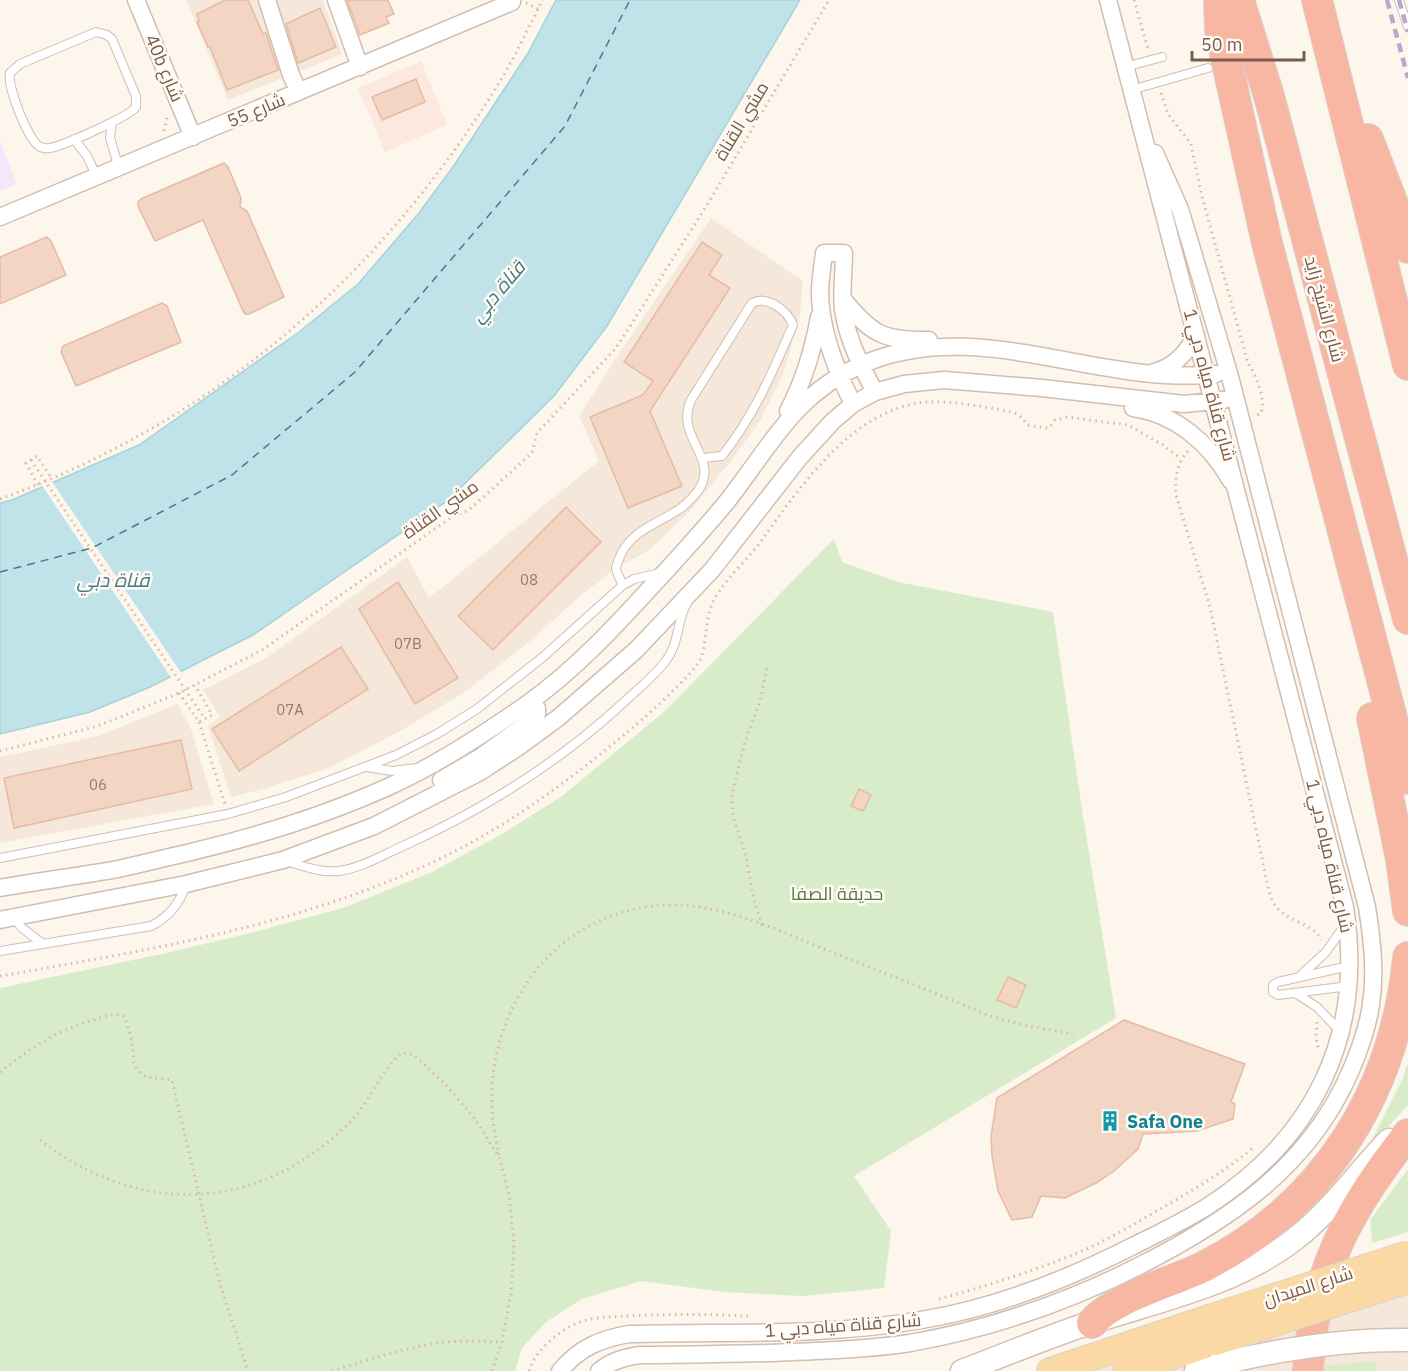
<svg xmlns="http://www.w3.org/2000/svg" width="1408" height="1371" viewBox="0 0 1408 1371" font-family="'IBM Plex Sans',Cairo,sans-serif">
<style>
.residential{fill:#f5e8da}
.commercial{fill:#fde8e0}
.education{fill:#f3e8fa}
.green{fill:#d8ecc9}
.water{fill:#bfe3e8;stroke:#a5d3da;stroke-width:1.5}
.pier{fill:#fdf6ec}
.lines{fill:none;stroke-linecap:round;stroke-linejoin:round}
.ferry{stroke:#437c86;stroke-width:1.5;stroke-dasharray:8 6;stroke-linecap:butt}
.building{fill:#f3d5c3;stroke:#e6bba3;stroke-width:1.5}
.service-casing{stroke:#d1beb0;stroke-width:10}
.minor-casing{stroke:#d1beb0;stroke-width:19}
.secondary-casing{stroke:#d6c0b0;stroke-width:25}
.primary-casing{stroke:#dad1cd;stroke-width:28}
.motorway-casing{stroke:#dad1cd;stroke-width:32}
.path{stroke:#d9b8a5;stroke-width:3;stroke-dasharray:1.5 4.5;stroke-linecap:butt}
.service{stroke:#fff;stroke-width:8}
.minor{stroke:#fff;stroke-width:16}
.secondary{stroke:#fff;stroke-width:22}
.primary{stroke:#fbd9a5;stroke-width:26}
.motorway{stroke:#f7b7a3;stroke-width:30}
.rail{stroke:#b9a8c9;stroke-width:4.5;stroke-dasharray:9 6;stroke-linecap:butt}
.secondary-bridge-casing{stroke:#d6c0b0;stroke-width:25;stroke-linecap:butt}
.primary-bridge-casing{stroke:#dad1cd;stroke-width:28;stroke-linecap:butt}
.path-bridge{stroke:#d9b8a5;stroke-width:3;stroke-dasharray:1.5 4.5;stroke-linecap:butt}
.secondary-bridge{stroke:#fff;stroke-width:22}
.primary-bridge{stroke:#fbd9a5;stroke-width:26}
.labels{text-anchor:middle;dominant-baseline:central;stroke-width:5;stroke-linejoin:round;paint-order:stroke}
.number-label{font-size:15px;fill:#987a6a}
.street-label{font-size:18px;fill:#7a5c4d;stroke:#fffaf3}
.park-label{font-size:18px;fill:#537a41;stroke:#fffaf3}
.culture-label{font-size:18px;font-weight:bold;fill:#0d838f;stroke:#fffaf3;text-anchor:start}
.water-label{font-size:20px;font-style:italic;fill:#437c86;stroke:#fffaf3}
</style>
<rect width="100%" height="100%" fill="#fdf6ec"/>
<path class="residential" d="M186 0H323L342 54 228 100Z
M711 218 803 281 800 315 784 372 760 421 730 462 690 511 649 550 616 568 578 598 523 647 466 691 402 730 329 768 263 789 231 797 208 726 220 717 203 690 266 658 407 557 429 598 599 461 579 416 622 349Z
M177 704 190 726 214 804 0 843V757L98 736Z
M1408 1268V1371H1091L1105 1366Z"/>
<path class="commercial" d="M421 61 447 125 385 152 358 88Z"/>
<path class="education" d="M0 140 17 184 0 191Z"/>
<path class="green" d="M834 539 842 562 898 582 1053 612 1083 816 1116 1018 854 1176 891 1231 884 1288 802 1296 724 1292 641 1281 582 1299 546 1322 522 1348 515 1371H0V988L166 953 247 934 343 908 432 872 504 833 562 796 665 711Z
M1408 1063V1105L1366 1151 1402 1080Z
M1408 1169V1232L1372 1243 1370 1220Z
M1375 1361 1377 1371H1319V1367Z"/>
<path class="water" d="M556 0H800L607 326 554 396 447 501 253 635 150 687 90 712 0 734V503L12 500 139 445 299 332 358 284 419 213 455 164 528 53Z"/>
<path class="pier" d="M51 480 182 674 172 679 41 484Z"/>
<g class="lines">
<path class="ferry" d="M0 572 92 548 232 475 355 372 565 126 630 0"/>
</g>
<path class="building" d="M225 0H248L263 34 266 33 278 70 227 90 210 47H208L197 22 199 21 197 14Z
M347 0H388L394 14 386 17 389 23 360 35Z
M320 8 336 47 298 63 286 24Z
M416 79 425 102 382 120 372 97Z
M224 163 228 167 241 198 240 207 247 211 284 297 249 314H245L243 311 203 220 155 241 138 206V202L141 199Z
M47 237 51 241 66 275 0 304V257Z
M702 242 722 255 709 275 730 288 650 411 682 486 628 508 590 417 643 395 653 381 624 362Z
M162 303 167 306 181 342 76 386 61 352 63 346Z
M566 507 601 542 493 650 458 616Z
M398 582 458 678 415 704 359 609Z
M341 647 368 689 239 771 212 729Z
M181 740 192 789 14 828 4 778Z
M859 789 871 795 863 811 851 806Z
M1008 977 1026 985 1016 1008 997 1000Z
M1124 1020 1245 1064 1231 1102 1235 1104 1233 1119 1197 1131 1143 1134 1138 1149 1114 1171 1096 1183 1065 1198 1041 1196 1032 1217 1012 1220 998 1191 992 1156 991 1136 997 1098Z"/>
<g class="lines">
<g class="service-casing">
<path id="service" d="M1399 0 1408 27
M96 32 107 35 112 39 136 96V107C130 116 63 146 50 148 45 149 45 148 40 147 28 140 7 87 10 73L20 64Z
M1125 67 1162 57
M1131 90 1208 68
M112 122 110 138 119 168
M74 139 87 156 97 177
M623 585C621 580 616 573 616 568 616 567 619 559 619 559 628 532 657 524 678 510 685 506 693 497 698 491 721 457 674 438 691 400L752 303C767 295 787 310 793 325 773 371 754 416 722 456L703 458
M367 767 392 771 417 768
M0 858 228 814 286 797 396 755 437 734 477 709 543 657 623 585 634 579 660 573
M286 861C303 866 321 873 339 871 361 868 383 855 403 846 483 810 558 763 623 703 637 690 653 677 665 662 680 643 676 622 687 603
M14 918 22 928 43 944
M0 951 151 926C169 917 180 904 186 884
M1299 977 1326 952 1344 926
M1349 986 1278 995 1273 992V985L1278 982 1349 966
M1295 993 1317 1007 1340 1031"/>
</g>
<g class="minor-casing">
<path id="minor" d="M136 0 193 137
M267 0 291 75 299 92
M336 0 360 67
M0 217 512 2
M843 299C871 334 883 341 929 340
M1154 372C1174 367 1187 353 1196 335
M853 404C838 374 825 342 821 308 818 290 822 271 824 253H844C844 271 841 291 843 309 847 339 861 366 875 392
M1133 408C1176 414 1210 444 1231 481
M788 411C804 381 813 350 819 317
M441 780 479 758 532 720 537 714V708L534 704H527
M0 888C39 881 79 876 118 869 141 864 164 858 187 853 257 836 321 817 388 787 437 765 483 735 527 704 578 668 622 619 664 573 686 549 709 524 729 499 771 445 795 394 861 365 976 314 1098 387 1216 374
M0 920 186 884 283 860 374 826 480 772 517 748 558 718 636 650 712 570 800 457 833 421 853 404 875 392 904 384 944 380 1042 388 1184 404 1224 400
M560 1371C579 1348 600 1339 629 1334 726 1331 825 1337 921 1320 995 1308 1066 1280 1133 1246 1157 1234 1182 1222 1205 1208 1314 1139 1365 1036 1345 907L1108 0
M599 1371C612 1361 624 1357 641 1355 683 1355 726 1354 768 1353 816 1351 863 1350 910 1343 990 1329 1068 1302 1141 1265 1231 1219 1310 1166 1351 1070 1360 1049 1368 1027 1371 1004 1376 972 1372 939 1367 907L1229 373 1180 209 1155 153"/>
</g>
<g class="secondary-casing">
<path id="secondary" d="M962 1371C1005 1355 1047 1337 1090 1323 1160 1300 1236 1285 1295 1239 1331 1211 1358 1172 1389 1140
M1196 1371 1219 1364"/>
</g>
<g class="primary-casing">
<path id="primary" d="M1050 1371 1209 1318
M1126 1371 1215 1342"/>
</g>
<g class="motorway-casing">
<path id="motorway" d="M1219 0 1220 29 1223 45 1267 243 1408 779
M1239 0 1269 96 1408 619
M1317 0 1408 365
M1368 139 1401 225 1408 248
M1372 718 1401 859 1408 911
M1092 1323C1114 1297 1173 1282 1205 1266 1326 1204 1395 1091 1408 957
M1308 1371C1313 1274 1349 1208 1408 1134"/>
</g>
<path class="path" d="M1134 0 1148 49
M526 3 538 9
M1161 93 1168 114 1191 144 1201 193 1248 363C1256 376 1266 398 1261 413L1255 416
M164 131 167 117
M1188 451C1176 464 1175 478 1176 495L1210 607 1268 887C1270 893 1271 900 1275 905 1287 923 1312 921 1321 940
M38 485 26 463 37 456 52 479
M0 499C214 421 376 280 496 88 514 60 527 29 543 0
M179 693 199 722 212 715 195 685
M199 722 225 804
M0 751 98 726 179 693 262 650 452 517 469 510 532 453 537 433 616 348 707 205 829 0
M762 925 754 900 746 857 733 816 732 794 745 742 760 701 767 667
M0 976C161 948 329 921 474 841 528 811 578 773 625 734 641 721 692 676 700 660 708 641 704 619 714 600 726 577 749 559 764 537 802 484 854 409 925 402 950 400 986 407 1011 412L1019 415 1028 425 1046 428 1050 427 1055 420 1067 417 1128 425 1163 445 1181 459
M1317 1022 1316 1036 1318 1048
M0 1072C29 1049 57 1030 93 1020 104 1017 114 1012 125 1017L132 1041 134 1064 139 1072 146 1077 172 1080 220 1284 248 1371
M40 1140C138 1216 256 1214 347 1125 369 1104 379 1074 401 1053L414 1055 446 1085 475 1119 499 1157 509 1194 514 1244 511 1293 502 1342 492 1371
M499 1155C496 1139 492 1122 492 1106 490 1058 505 1012 533 974 576 919 642 895 710 909 750 916 796 938 834 953 886 974 939 994 990 1016L1028 1026 1073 1034
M939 1299C983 1287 1027 1273 1070 1256 1101 1244 1131 1226 1160 1209 1192 1191 1223 1172 1252 1149
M332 1371C365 1361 398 1350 432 1344 455 1340 479 1341 502 1342
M529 1371C535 1352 555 1334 573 1325 589 1317 609 1317 627 1316 668 1314 707 1314 748 1316"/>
<use href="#service" class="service"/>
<use href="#minor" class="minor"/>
<use href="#secondary" class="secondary"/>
<use href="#primary" class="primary"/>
<use href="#motorway" class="motorway"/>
<path class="rail" d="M1387 0 1408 78
M1399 0 1408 32"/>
<g class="secondary-bridge-casing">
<path id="secondary-bridge" d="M1219 1364C1281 1349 1344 1339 1408 1340"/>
</g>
<g class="primary-bridge-casing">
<path id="primary-bridge" d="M1209 1318 1408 1254
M1215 1342 1408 1280"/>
</g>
<path class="path-bridge" d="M31 460 205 719"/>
<use href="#secondary-bridge" class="secondary-bridge"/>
<use href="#primary-bridge" class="primary-bridge"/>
</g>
<defs>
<g id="building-bare" transform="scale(1.62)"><path d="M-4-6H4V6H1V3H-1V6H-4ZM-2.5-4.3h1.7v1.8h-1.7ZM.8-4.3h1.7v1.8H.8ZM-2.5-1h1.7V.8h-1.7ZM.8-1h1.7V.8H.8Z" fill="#0f9aa8" stroke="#fffaf3" stroke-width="2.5" paint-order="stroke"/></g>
</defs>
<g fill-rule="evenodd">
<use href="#building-bare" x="1110" y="1121"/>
</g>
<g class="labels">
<g class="number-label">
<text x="529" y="579">08</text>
<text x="408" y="643">07B</text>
<text x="290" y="709">07A</text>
<text x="98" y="784">06</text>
</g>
<g class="street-label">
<text transform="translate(165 68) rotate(67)">40b شارع</text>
<text transform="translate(256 110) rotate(-23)">شارع 55</text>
<text transform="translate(741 121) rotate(-59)">مشي القناة</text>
<text transform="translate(1325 309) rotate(75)">شارع الشيخ زايد</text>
<text transform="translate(1210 385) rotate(75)">شارع قناة مياه دبي 1</text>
<text transform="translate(440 509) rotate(-35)">مشي القناة</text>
<text transform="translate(1330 856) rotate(77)">شارع قناة مياه دبي 1</text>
<text transform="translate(1308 1286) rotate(-18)">شارع الميدان</text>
<text transform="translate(843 1325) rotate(-4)">شارع قناة مياه دبي 1</text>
</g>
<g class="park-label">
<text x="837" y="893">حديقة الصفا</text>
</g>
<g class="culture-label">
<text x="1127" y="1121">Safa One</text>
</g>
<g class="water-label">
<text transform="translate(497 291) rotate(-50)">قناة دبي</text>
<text x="113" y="579">قناة دبي</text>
</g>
</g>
<path d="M1192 51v9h112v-9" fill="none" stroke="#7a5c4d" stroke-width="3"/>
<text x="1201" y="51" font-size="18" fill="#7a5c4d" stroke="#fffaf3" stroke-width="4.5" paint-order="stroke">50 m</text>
</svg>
